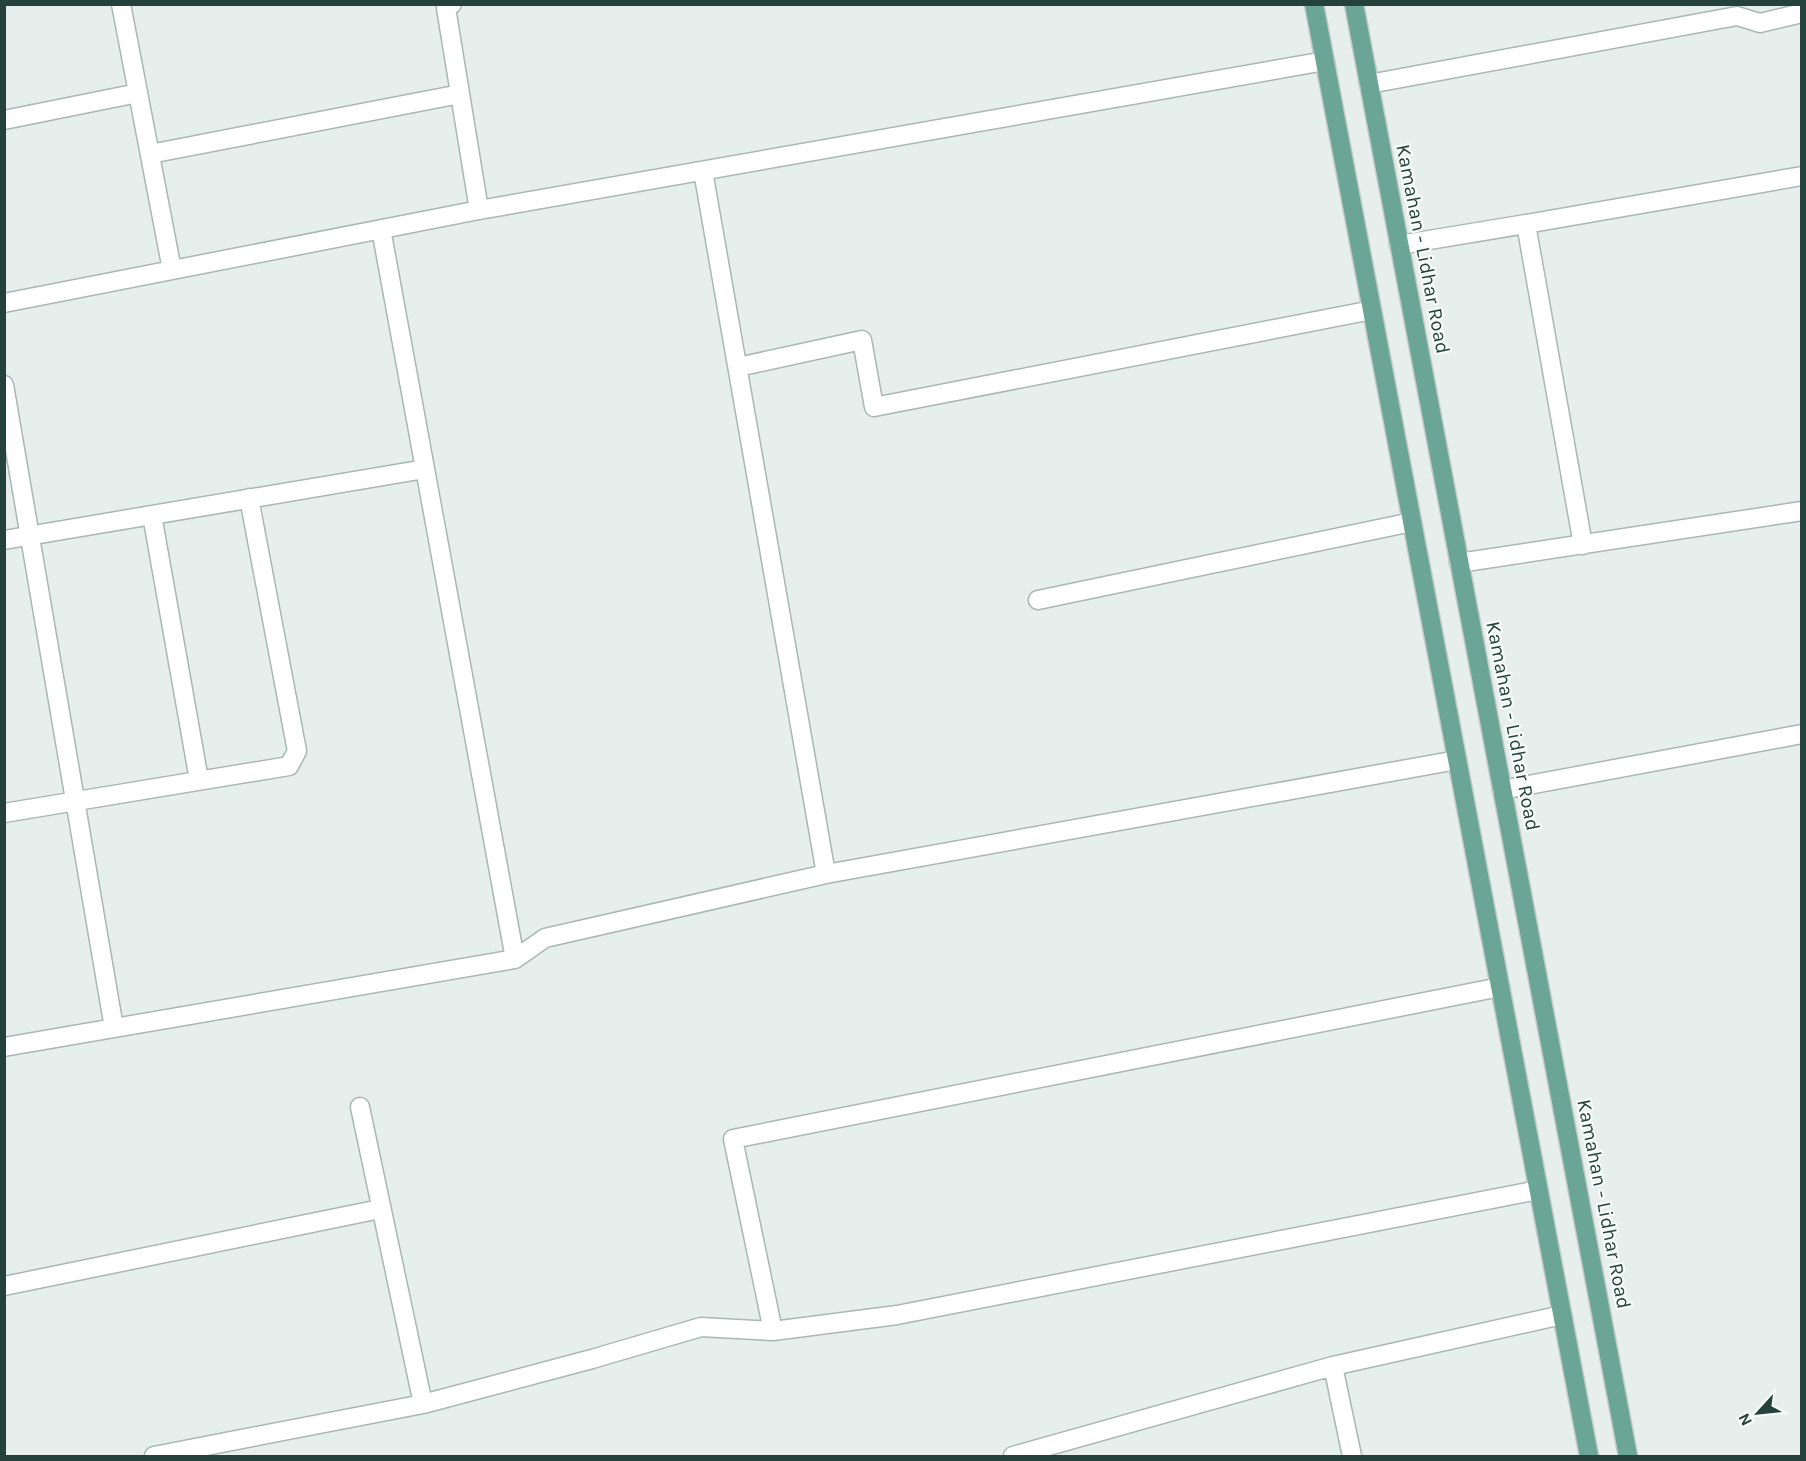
<svg xmlns="http://www.w3.org/2000/svg" width="1806" height="1461" viewBox="0 0 1806 1461" font-family="Karla,sans-serif">
<style>
.lines{fill:none;stroke-linecap:round;stroke-linejoin:round}
.minor-casing{stroke:#a8b8b2;stroke-width:21}
.major-casing{stroke:#c2cac8;stroke-width:21}
.minor{stroke:#fff;stroke-width:18}
.major{stroke:#6aa596;stroke-width:18}
.labels{text-anchor:middle;dominant-baseline:central;stroke-width:4.5;stroke-linejoin:round;paint-order:stroke}
.street-label{font-size:20px;fill:#24423a;stroke:#f7fbf9}
</style>
<rect width="100%" height="100%" fill="#e6efeb"/>
<g class="lines">
<g class="minor-casing">
<path id="minor" d="M121 4 172 270
M452 4 446 8 479 210
M1369 84 1737 16 1760 23 1802 13
M4 120 138 93
M150 154 460 94
M703 171 826 874
M1526 224 1802 176
M381 229 515 959
M1399 245 1526 224 1583 545
M4 303 479 210 1325 61
M738 367 862 340 874 407 1372 310
M4 385 114 1028
M152 515 199 780
M4 540 425 469
M1459 563 1802 511
M1038 600 1412 522
M1502 790 1802 734
M4 813 289 766 297 751 249 498
M4 1047 515 959 545 938 826 874 1457 760
M360 1107 423 1404
M4 1286 380 1209
M773 1331 733 1139 1500 987
M1333 1366 1352 1456
M154 1456 423 1404 592 1359 701 1327 773 1331 897 1315 1538 1190
M1013 1456 1333 1366 1562 1315"/>
</g>
<g class="major-casing">
<path id="major" d="M1314 4 1589 1456
M1354 4 1628 1456"/>
</g>
<use href="#minor" class="minor"/>
<use href="#major" class="major"/>
</g>
<g class="labels">
<g class="street-label">
<text transform="translate(1423 249) rotate(79)">Kamahan - Lidhar Road</text>
<text transform="translate(1513 726) rotate(79)">Kamahan - Lidhar Road</text>
<text transform="translate(1604 1204) rotate(79)">Kamahan - Lidhar Road</text>
</g>
</g>
<rect width="1806" height="1461" fill="none" stroke="#24423a" stroke-width="12"/>
<g transform="translate(1758 1413) rotate(243)" stroke="#f7fbf9" stroke-width="4.5" paint-order="stroke">
<path d="M0-4.5L10 22L0 15L-10 22Z" fill="#24423a"/>
<text y="-9" font-size="16" font-weight="bold" text-anchor="middle" fill="#24423a">N</text>
</g>
</svg>
